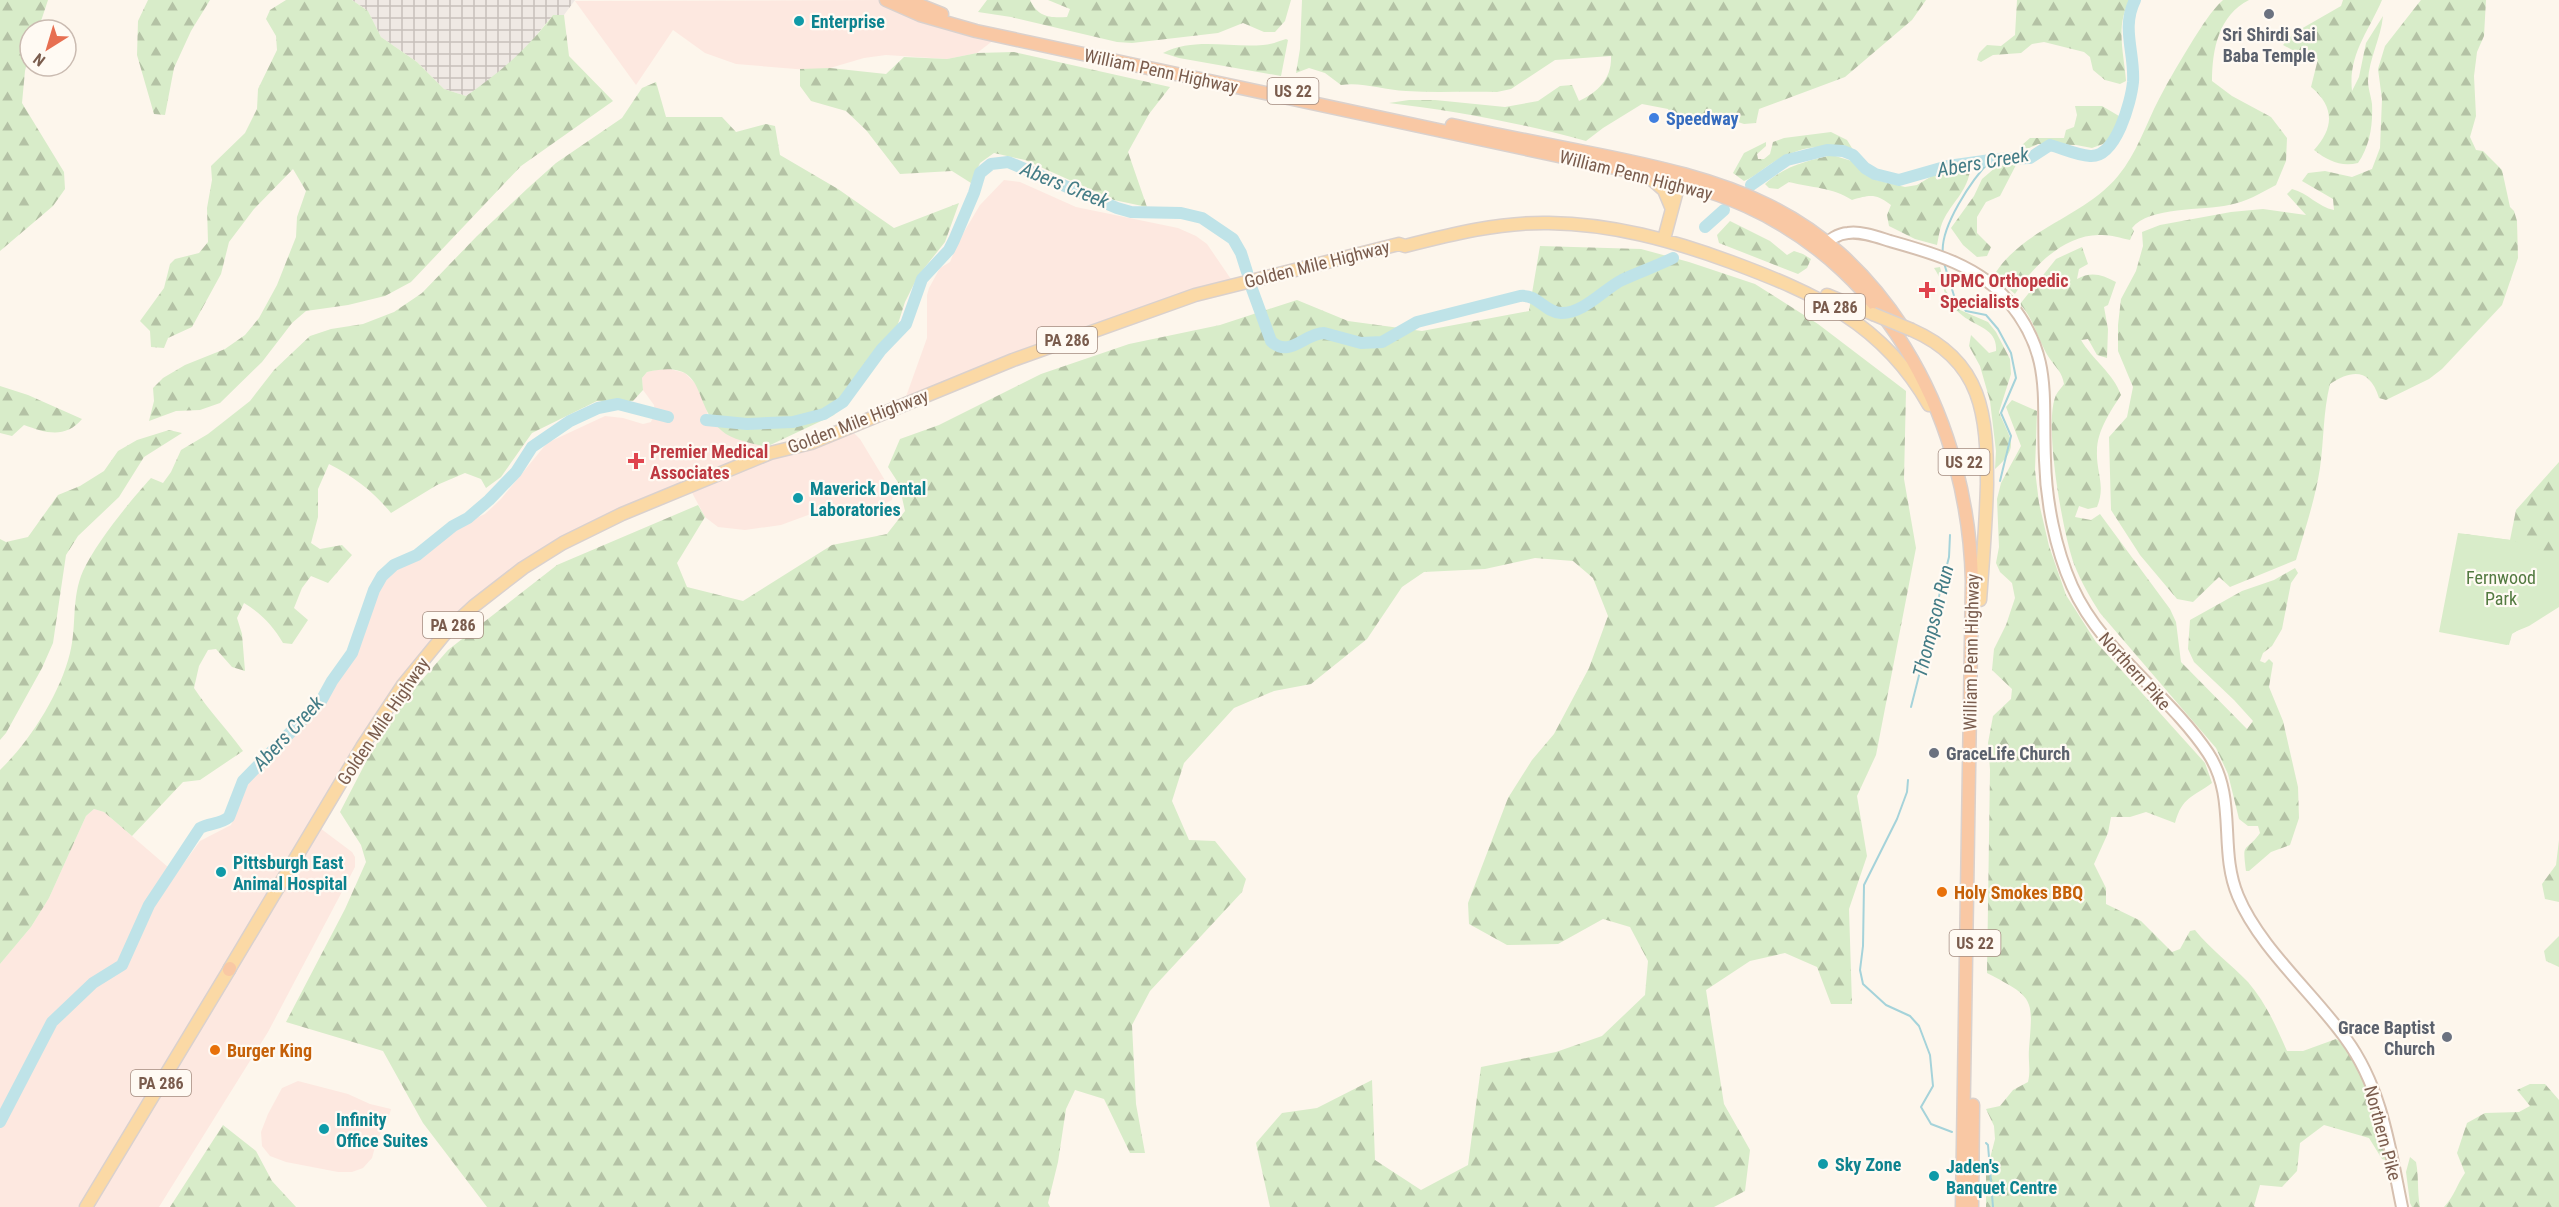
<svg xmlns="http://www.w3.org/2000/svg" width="2559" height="1207" viewBox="0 0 2559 1207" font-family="'Roboto Condensed',sans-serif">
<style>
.commercial{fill:#fde8e0}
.industrial{fill:url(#industrial-grid)}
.forest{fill:url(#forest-firs)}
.park{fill:#d8ecc9}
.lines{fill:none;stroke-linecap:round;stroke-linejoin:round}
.stream{stroke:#a5d3da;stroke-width:2}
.river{stroke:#bfe3e8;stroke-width:12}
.secondary-casing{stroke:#d6c0b0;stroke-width:14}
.primary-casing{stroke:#dad1cd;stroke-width:15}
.trunk-casing{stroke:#dad1cd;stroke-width:15}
.secondary{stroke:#fff;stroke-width:10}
.primary{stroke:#fbd9a5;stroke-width:12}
.trunk{stroke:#f9c8a4;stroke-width:12}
.primary-bridge-casing{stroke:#dad1cd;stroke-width:15;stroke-linecap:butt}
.primary-bridge{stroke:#fbd9a5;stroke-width:12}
.worship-dot{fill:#6b7280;stroke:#fffaf3;stroke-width:2}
.culture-dot{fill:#0f9aa8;stroke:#fffaf3;stroke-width:2}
.shop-dot{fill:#3f7fe0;stroke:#fffaf3;stroke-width:2}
.health-dot{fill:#e0444e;stroke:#fffaf3;stroke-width:2}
.food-dot{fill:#e8710a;stroke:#fffaf3;stroke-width:2}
.labels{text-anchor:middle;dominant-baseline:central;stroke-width:4.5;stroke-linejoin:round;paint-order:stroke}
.shield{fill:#fffaf3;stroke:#a28b7f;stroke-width:1.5}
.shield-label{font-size:16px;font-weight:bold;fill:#7a5c4d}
.culture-label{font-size:18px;font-weight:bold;fill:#0d838f;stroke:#fffaf3;text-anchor:start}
.worship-label{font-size:18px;font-weight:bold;fill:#5b616d;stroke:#fffaf3}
.street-label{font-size:18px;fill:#7a5c4d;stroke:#fffaf3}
.shop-label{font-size:18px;font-weight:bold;fill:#366cbe;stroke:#fffaf3;text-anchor:start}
.health-label{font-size:18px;font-weight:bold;fill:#be3a42;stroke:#fffaf3;text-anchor:start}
.park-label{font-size:18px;fill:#537a41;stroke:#fffaf3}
.food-label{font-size:18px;font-weight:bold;fill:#c56008;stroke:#fffaf3;text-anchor:start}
.water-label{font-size:20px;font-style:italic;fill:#437c86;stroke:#fffaf3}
</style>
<defs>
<pattern id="industrial-grid" width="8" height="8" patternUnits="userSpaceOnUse" patternTransform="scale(1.5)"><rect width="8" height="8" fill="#efe9e4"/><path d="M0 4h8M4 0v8" fill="none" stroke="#c7c0bb"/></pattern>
<pattern id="forest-firs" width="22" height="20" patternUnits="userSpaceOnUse" patternTransform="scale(1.5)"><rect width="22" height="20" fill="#d8ecc9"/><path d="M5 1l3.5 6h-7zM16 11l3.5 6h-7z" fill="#b4c2a5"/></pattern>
</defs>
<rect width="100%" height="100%" fill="#fdf6ec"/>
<path class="commercial" d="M886 0 999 36 977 53 947 59 886 55 864 58 830 68 808 70 736 64 705 53 673 30 636 85 575 1Z
M1004 180 1020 182 1076 207 1178 228 1196 236 1207 244 1235 285 903 405 927 338V295L929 288 940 268 950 262 958 242 980 205Z
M666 368 685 373 699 387 708 415 722 431 766 447 770 453 849 428 860 439 889 487 893 496 892 500 884 504 830 507 781 525 745 530 718 527 705 517 689 487 523 568 428 653 316 825 352 852 355 857V867L268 1032 159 1207H86L88 1193 79 1207H0V964L31 927 49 898 86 816 94 809 104 812 176 874 200 841 231 825 249 782 324 702 333 684 350 659 361 639 372 605 383 582 393 572 423 554 454 528 485 514 501 499 547 443 605 416 623 418 643 424 651 422 655 412 654 405 643 390 642 378 647 372Z
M298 1081 348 1094 370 1104 391 1109 388 1120 377 1140 372 1158 363 1168 352 1172H338L286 1162 270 1156 262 1146 261 1132 268 1114 282 1088Z"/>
<path class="industrial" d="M352 0H575L564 15H553L525 49 504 70 466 96 444 89 417 62 381 37 368 11Z"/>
<path class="forest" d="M0 0H48L38 30H30V50L25 71 22 103 64 172 65 189 53 206 0 251Z
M148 0H210L191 31 174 68 165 115 154 114 137 55 138 21Z
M286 0H352L368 11 381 37 417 62 444 89 466 96C500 73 528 48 553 15H564L569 56 613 101 521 166 411 282 385 296 348 305 306 311 292 323 262 362 220 403 200 410 176 411 149 421 154 401 153 388 163 378 185 365 225 349 245 335 259 318 277 285 296 237 297 217 306 191 293 169 254 209 229 242 221 274 192 327 168 338 164 348 151 347 150 331 140 321 164 288 170 264 175 259 199 253 208 242 207 208 212 180 211 166 245 133 257 109 258 89 277 50 276 36 266 19 270 10Z
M987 0H1030C1038 17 1049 18 1067 17L1070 9 1048 0H1291L1285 21 1275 32H1264L1243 23 1218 33 1132 43 1117 42 1011 17 978 12Z
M1302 0H1926L1912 20 1845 77 1759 109 1756 123 1744 124 1708 112 1697 122H1677L1668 109 1642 104 1603 128 1586 141C1521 123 1456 111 1389 103L1409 100H1435L1505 107 1538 101 1560 86 1572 85 1579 101C1599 92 1612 78 1611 56L1555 60 1511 89 1497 92C1466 91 1436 93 1406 91 1383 90 1363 82 1341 85L1325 73 1309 68 1296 73 1300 49Z
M2017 0H2130C2115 25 2124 53 2126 81L2120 84 2105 80 2093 70 2090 57 2084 52 2044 42 2032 44 2021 53 1993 55 1981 62 1977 60 1979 53 1987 45 2001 46 2015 35Z
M2223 0H2249C2219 15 2212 49 2212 81L2232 96 2271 117 2287 138 2286 161 2276 185C2261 193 2246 202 2229 205 2203 211 2149 206 2132 228L2134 231 2130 240C2121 238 2111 235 2102 235 2066 233 2033 266 2015 294L2002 283 1996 272C2025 228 2085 216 2118 176 2137 153 2145 126 2159 99 2169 79 2181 60 2193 40 2202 26 2211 11 2223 0Z
M2343 0H2382C2369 31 2348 54 2352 91L2359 77 2366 43 2383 16C2381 38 2369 58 2368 81 2368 88 2371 96 2372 104 2373 125 2370 146 2358 163 2341 167 2328 161 2314 150 2334 128 2335 107 2311 87L2318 59 2298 53 2283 45 2294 33 2341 6Z
M2421 0H2486L2484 36 2477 52 2474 76 2476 116 2470 137 2476 150 2483 151 2502 170 2510 207 2514 211 2517 221 2518 258 2502 305 2442 369 2429 379 2386 400 2379 398C2370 369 2353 369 2330 384 2323 412 2324 440 2320 468 2315 500 2305 529 2296 560L2230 587 2219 577 2193 602 2177 599 2140 555 2111 510 2109 437 2127 417 2133 387 2118 351V325L2121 299 2136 271 2143 246 2142 232 2160 225 2231 212 2263 209 2306 215 2287 194 2292 189C2308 193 2318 207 2334 210L2333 199 2302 181 2308 173 2325 171 2352 177 2372 169 2380 148 2382 99 2378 69 2385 46Z
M1286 39 1288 40 1281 76 1179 58 1163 53C1194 37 1230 48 1263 45 1271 45 1279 41 1286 39Z
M1014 52 1170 87 1149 114 1128 152 1147 207 1114 200 1025 160 994 153 980 163 971 183 952 171 900 174 866 130 846 111 811 101 800 86V69L830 68 886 74 904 57 947 59 977 53Z
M656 82 666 117H722L736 132 766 124 775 126 780 155 838 189 894 228 959 203 945 242 918 276 905 302 897 327 834 415 766 447C752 443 732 440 722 431 690 403 710 358 647 372L642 378 643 390 633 401H597L532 433 501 477 486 488 481 479 465 473 437 485 391 513C374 492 353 476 329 464L318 489V517L311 543 320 549 342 545 352 555 328 583 311 576 302 588 294 608 308 620 292 644 283 643C273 626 262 614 244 603L237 618 242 634 245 671 232 667 216 649 208 650 199 666 194 688C208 710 227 729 243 751L200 780 183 782 132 836 104 812 94 809 86 816 49 898 31 927 0 964V770C30 741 60 694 70 653 77 626 71 598 83 571 96 543 130 501 151 478L163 483 171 472 181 450 208 434 250 401 274 370 310 336 331 329 363 324 394 312 422 293 477 236 528 188 556 163 622 118 642 88Z
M2075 106H2102L2119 116 2113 135 2103 144 2092 148 2076 145 2038 144 2027 149 2022 145 2030 138H2064L2066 130 2074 127 2077 115Z
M1831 132 1847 140 1855 153C1830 143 1805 145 1781 158 1768 164 1758 175 1744 181L1733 173 1744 153 1766 142V146L1757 154 1758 159H1764L1770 154 1773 142 1784 138Z
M1832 155 1855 162 1876 180 1905 187 1917 185 1937 173 1951 170 1958 168 1970 170C1968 189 1954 201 1945 217 1940 225 1939 236 1937 245L1915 239 1889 226 1887 215 1891 205C1875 193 1870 195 1852 200 1832 187 1812 188 1789 182L1778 189 1769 188 1765 184C1784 166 1807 161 1832 155Z
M2009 164 2016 165 2000 196 1986 202 1977 217V233L1991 247 1987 256 1977 257 1963 245 1951 228 1974 196 1982 179 1996 167Z
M1730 221 1770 241 1787 255 1794 251 1803 254 1811 259 1807 268 1798 274 1719 243 1717 235Z
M1540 246 1641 249 1689 262 1755 284 1818 324 1906 391 1904 479 1916 548 1876 755 1857 796 1867 856 1849 909 1852 1004H1831L1817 967 1785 953 1750 961 1706 990 1724 1104 1750 1150 1745 1191 1714 1207H1270L1256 1143 1282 1113 1317 1108 1372 1080 1375 1160 1421 1190 1468 1165 1481 1067 1556 1052 1602 1036 1645 995 1648 961 1630 927 1603 919 1558 944 1507 945 1469 924 1468 903 1508 798 1532 760 1554 734 1589 668 1608 616 1593 578 1573 561 1535 558 1485 569 1424 572 1402 587 1367 639 1311 684 1274 691 1234 708 1184 763 1172 801 1189 840 1215 841 1246 879 1242 892 1150 991 1132 1025 1136 1104 1145 1153H1130L1104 1099 1075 1090 1066 1109 1058 1162 1048 1203 1050 1207H487L423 1123 383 1051 286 1022 345 909 366 862 361 845 340 812 369 756 406 698 448 650 557 565 698 505 705 517 677 563 687 587 743 601 832 545 887 534 905 511 899 484 888 467 900 439 939 425 1041 374 1129 344 1220 325 1297 300 1348 321 1422 331 1529 311Z
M2082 247 2088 264 2079 269 2077 279C2092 271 2102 275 2116 282L2108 305 2104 307 2108 329 2107 358 2097 355 2088 339 2081 340C2092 359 2114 374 2121 395 2110 412 2097 431 2097 451 2096 472 2106 486 2097 507L2088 509 2079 506 2075 517 2091 520 2100 514 2170 609 2176 622 2181 662 2247 729 2253 721 2234 700 2194 662 2188 649 2190 620 2242 591 2274 580 2295 568 2298 573 2291 583 2282 629 2272 646 2263 653 2260 661 2265 663 2269 659 2273 663 2269 687 2283 721 2298 787 2299 818 2290 845 2271 852 2249 871H2246C2242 840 2245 854 2260 833L2258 826H2248L2239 819 2228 774 2216 748 2100 613C2090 597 2081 582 2074 564 2063 534 2043 423 2056 395 2058 391 2062 387 2064 384 2062 372 2057 369 2050 359 2038 342 2035 320 2020 304L2056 259Z
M1940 267 1946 291 1960 310 1988 322 1996 332 2010 359 2011 374 1999 412C2010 440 2021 446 1995 469L1996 451 1990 401 1980 366 1969 346 1971 335 1989 353 1996 351C1998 329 1977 327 1963 316 1939 296 1948 289 1934 268Z
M0 386 28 395 82 419C65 439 46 433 24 425L12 436 0 433Z
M2012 400 2037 411 2035 470 2039 503 2049 546 2066 595 2096 642 2205 763 2212 783C2193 797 2182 797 2175 823L2146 812 2130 817H2111L2108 833 2094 864 2106 888V904L2141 921 2172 952 2180 949 2190 931 2195 930C2210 949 2231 964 2248 982 2266 1003 2276 1026 2287 1051H2303L2336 1039C2363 1052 2381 1132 2388 1161L2382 1159 2369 1138 2324 1125 2300 1143 2297 1171 2282 1187 2260 1185 2254 1206 2256 1207H1986V1174L1995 1139 1994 1126 1986 1109 2000 1106 2013 1090 2028 1082C2031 1070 2028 1061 2029 1049 2033 998 2035 998 1987 973L1990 770 1988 743 1993 716 2011 699 2012 689 1992 670 1994 649 2006 625 2015 598 2012 583 2000 572 1996 563 1999 547 1997 499 2001 483 2021 446 2006 407Z
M169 430 182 433 144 457 119 497 78 536 66 555 53 643 42 668 6 733 0 740V539L6 542 28 537 58 495 80 486 104 471 118 451 137 440Z
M2559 462V604L2512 634 2509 645 2444 632 2464 534 2510 540 2516 510Z
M2559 840V902L2545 899 2542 884 2556 865Z
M2559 936V967L2546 961 2544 951Z
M2530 1084H2545L2559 1100V1207H2444C2454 1197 2457 1184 2465 1173L2457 1153 2467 1123 2485 1113 2519 1112 2530 1106 2517 1090Z
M223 1125 256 1151 272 1181 296 1207H170Z
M2410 1157 2416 1162C2419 1177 2417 1191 2420 1207H2412L2410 1203 2406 1172Z"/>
<path class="park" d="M2458 533 2511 540 2559 556V607L2529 626 2512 633 2507 645 2439 632Z"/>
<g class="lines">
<path class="stream" d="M1943 255C1939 228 1972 179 1991 160
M1944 263 1955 299 1966 311 1986 315 1998 329 2011 353 2016 378 2001 413 2011 436 2000 481
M1911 707 1949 557 1950 535
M1908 780 1907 792 1897 819 1864 885 1863 946 1860 970 1863 984 1886 1005 1910 1016 1919 1026 1930 1055 1933 1086 1921 1107 1931 1124 1952 1132
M1986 1143 1988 1145 1993 1207"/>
<path class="river" d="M1751 185 1787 160 1827 150 1843 151 1853 155 1865 168 1875 174 1899 180 1948 166 1998 159 2030 158 2050 145C2062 148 2076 155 2090 156 2116 158 2131 102 2133 82 2135 53 2121 28 2135 0
M1705 227 1724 210
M1252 289 1271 341C1289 359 1305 333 1324 333L1361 343 1382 342 1417 322 1520 296C1538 294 1544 312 1561 313 1583 314 1604 289 1622 280 1639 272 1657 266 1673 258
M706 420 747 424 793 422 824 414 843 402 881 350 906 324 922 279 949 250 954 240 974 193 980 173 991 164 1008 162 1117 208 1131 212 1181 213 1202 218 1233 239 1241 253 1247 272
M0 1122 52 1022 93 983 122 965 149 905 200 828C210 823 221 824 229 817L243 781 321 701 332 681 352 653 374 590 382 576 394 565 417 555 453 526 468 518 489 500 516 472 532 447 570 421 598 408 618 404 668 417"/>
<g class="secondary-casing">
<path id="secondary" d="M1821 248C1830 240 1836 234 1848 233 1861 231 1877 237 1890 241 1933 253 1980 266 2009 302 2053 355 2042 397 2045 460 2046 501 2055 548 2072 586 2102 653 2168 693 2208 753 2238 799 2218 849 2238 896 2259 947 2314 994 2346 1039 2382 1088 2390 1149 2402 1207"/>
</g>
<g class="primary-casing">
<path id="primary" d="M1648 176 1664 190 1672 209
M1664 239 1679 183
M1827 295 1873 314
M1912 330C1983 361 1987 416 1987 484 1986 523 1983 561 1980 600
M230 968 362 747 403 685 448 630 474 606 523 568 563 543 622 514 770 453 811 443 1013 360 1195 295 1399 244 1405 246C1452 234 1500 222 1549 223 1613 224 1671 240 1731 262 1814 293 1883 323 1929 405
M86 1207 229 970"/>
</g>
<g class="trunk-casing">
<path id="trunk" d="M886 0 920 15 976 31 1615 168C1660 178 1704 187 1746 206 1892 272 1968 425 1972 581L1962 1207
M907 0 942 14
M1452 125C1498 135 1544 144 1590 153 1726 180 1823 206 1904 329
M229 970 230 968
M1972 1207 1973 1105"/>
</g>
<use href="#secondary" class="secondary"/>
<use href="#primary" class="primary"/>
<use href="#trunk" class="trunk"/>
<g class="primary-bridge-casing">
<path id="primary-bridge" d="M1873 314 1912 330"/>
</g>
<use href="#primary-bridge" class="primary-bridge"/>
</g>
<g class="worship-dot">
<circle cx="2269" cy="14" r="6"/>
<circle cx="1934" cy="753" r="6"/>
<circle cx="2447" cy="1037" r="6"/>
</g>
<g class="culture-dot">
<circle cx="799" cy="21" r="6"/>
<circle cx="798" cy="498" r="6"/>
<circle cx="221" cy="872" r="6"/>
<circle cx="324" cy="1129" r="6"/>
<circle cx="1823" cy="1164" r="6"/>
<circle cx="1934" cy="1176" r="6"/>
</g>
<circle class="shop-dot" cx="1654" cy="118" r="6"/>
<g class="health-dot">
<path d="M1924 281h6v6h6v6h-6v6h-6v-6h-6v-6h6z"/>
<path d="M633 452h6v6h6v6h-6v6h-6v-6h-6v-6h6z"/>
</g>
<g class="food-dot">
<circle cx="1942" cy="892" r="6"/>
<circle cx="215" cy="1050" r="6"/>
</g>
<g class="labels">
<g class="shield">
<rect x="1267.5" y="78" width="51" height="26" rx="4.5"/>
<rect x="1805" y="294" width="60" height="26" rx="4.5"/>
<rect x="1037" y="327" width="60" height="26" rx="4.5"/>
<rect x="1938.5" y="449" width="51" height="26" rx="4.5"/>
<rect x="423" y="612" width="60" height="26" rx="4.5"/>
<rect x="1949.5" y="930" width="51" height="26" rx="4.5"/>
<rect x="131" y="1070" width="60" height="26" rx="4.5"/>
</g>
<g class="shield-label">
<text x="1293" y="91">US 22</text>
<text x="1835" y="307">PA 286</text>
<text x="1067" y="340">PA 286</text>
<text x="1964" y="462">US 22</text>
<text x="453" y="625">PA 286</text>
<text x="1975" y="943">US 22</text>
<text x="161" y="1083">PA 286</text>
</g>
<g class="culture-label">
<text x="811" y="21">Enterprise</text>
<text x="810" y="488">Maverick Dental<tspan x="810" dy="21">Laboratories</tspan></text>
<text x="233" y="862">Pittsburgh East<tspan x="233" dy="21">Animal Hospital</tspan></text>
<text x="336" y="1119">Infinity<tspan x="336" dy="21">Office Suites</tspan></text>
<text x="1835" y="1164">Sky Zone</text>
<text x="1946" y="1166">Jaden's<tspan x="1946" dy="21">Banquet Centre</tspan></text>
</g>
<g class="worship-label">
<text x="2269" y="34">Sri Shirdi Sai<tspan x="2269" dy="21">Baba Temple</tspan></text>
<text x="1946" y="753" text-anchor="start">GraceLife Church</text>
<text x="2435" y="1027" text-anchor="end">Grace Baptist<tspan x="2435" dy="21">Church</tspan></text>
</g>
<g class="street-label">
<text transform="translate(1161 71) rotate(12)">William Penn Highway</text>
<text transform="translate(1636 175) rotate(14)">William Penn Highway</text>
<text transform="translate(1317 264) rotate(-14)">Golden Mile Highway</text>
<text transform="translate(858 421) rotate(-21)">Golden Mile Highway</text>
<text transform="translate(1971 652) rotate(-89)">William Penn Highway</text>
<text transform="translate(2135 671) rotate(48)">Northern Pike</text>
<text transform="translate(383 721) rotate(-56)">Golden Mile Highway</text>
<text transform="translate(2383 1133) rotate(75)">Northern Pike</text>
</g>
<g class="shop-label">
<text x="1666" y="118">Speedway</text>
</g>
<g class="health-label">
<text x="1940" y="280">UPMC Orthopedic<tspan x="1940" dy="21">Specialists</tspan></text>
<text x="650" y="451">Premier Medical<tspan x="650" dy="21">Associates</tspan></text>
</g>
<g class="park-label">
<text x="2501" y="577">Fernwood<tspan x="2501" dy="21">Park</tspan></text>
</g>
<g class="food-label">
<text x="1954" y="892">Holy Smokes BBQ</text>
<text x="227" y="1050">Burger King</text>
</g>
<g class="water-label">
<text transform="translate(1983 162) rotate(-10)">Abers Creek</text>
<text transform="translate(1065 185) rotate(22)">Abers Creek</text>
<text transform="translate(1933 621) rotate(-76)">Thompson Run</text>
<text transform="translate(288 733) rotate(-47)">Abers Creek</text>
</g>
</g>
<g transform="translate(48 48) rotate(217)"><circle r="28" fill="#fffaf3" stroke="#cabbb1" stroke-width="1.5"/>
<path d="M0-4.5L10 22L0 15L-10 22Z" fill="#e76f51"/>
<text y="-9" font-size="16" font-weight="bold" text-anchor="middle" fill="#7a5c4d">N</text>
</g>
</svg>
